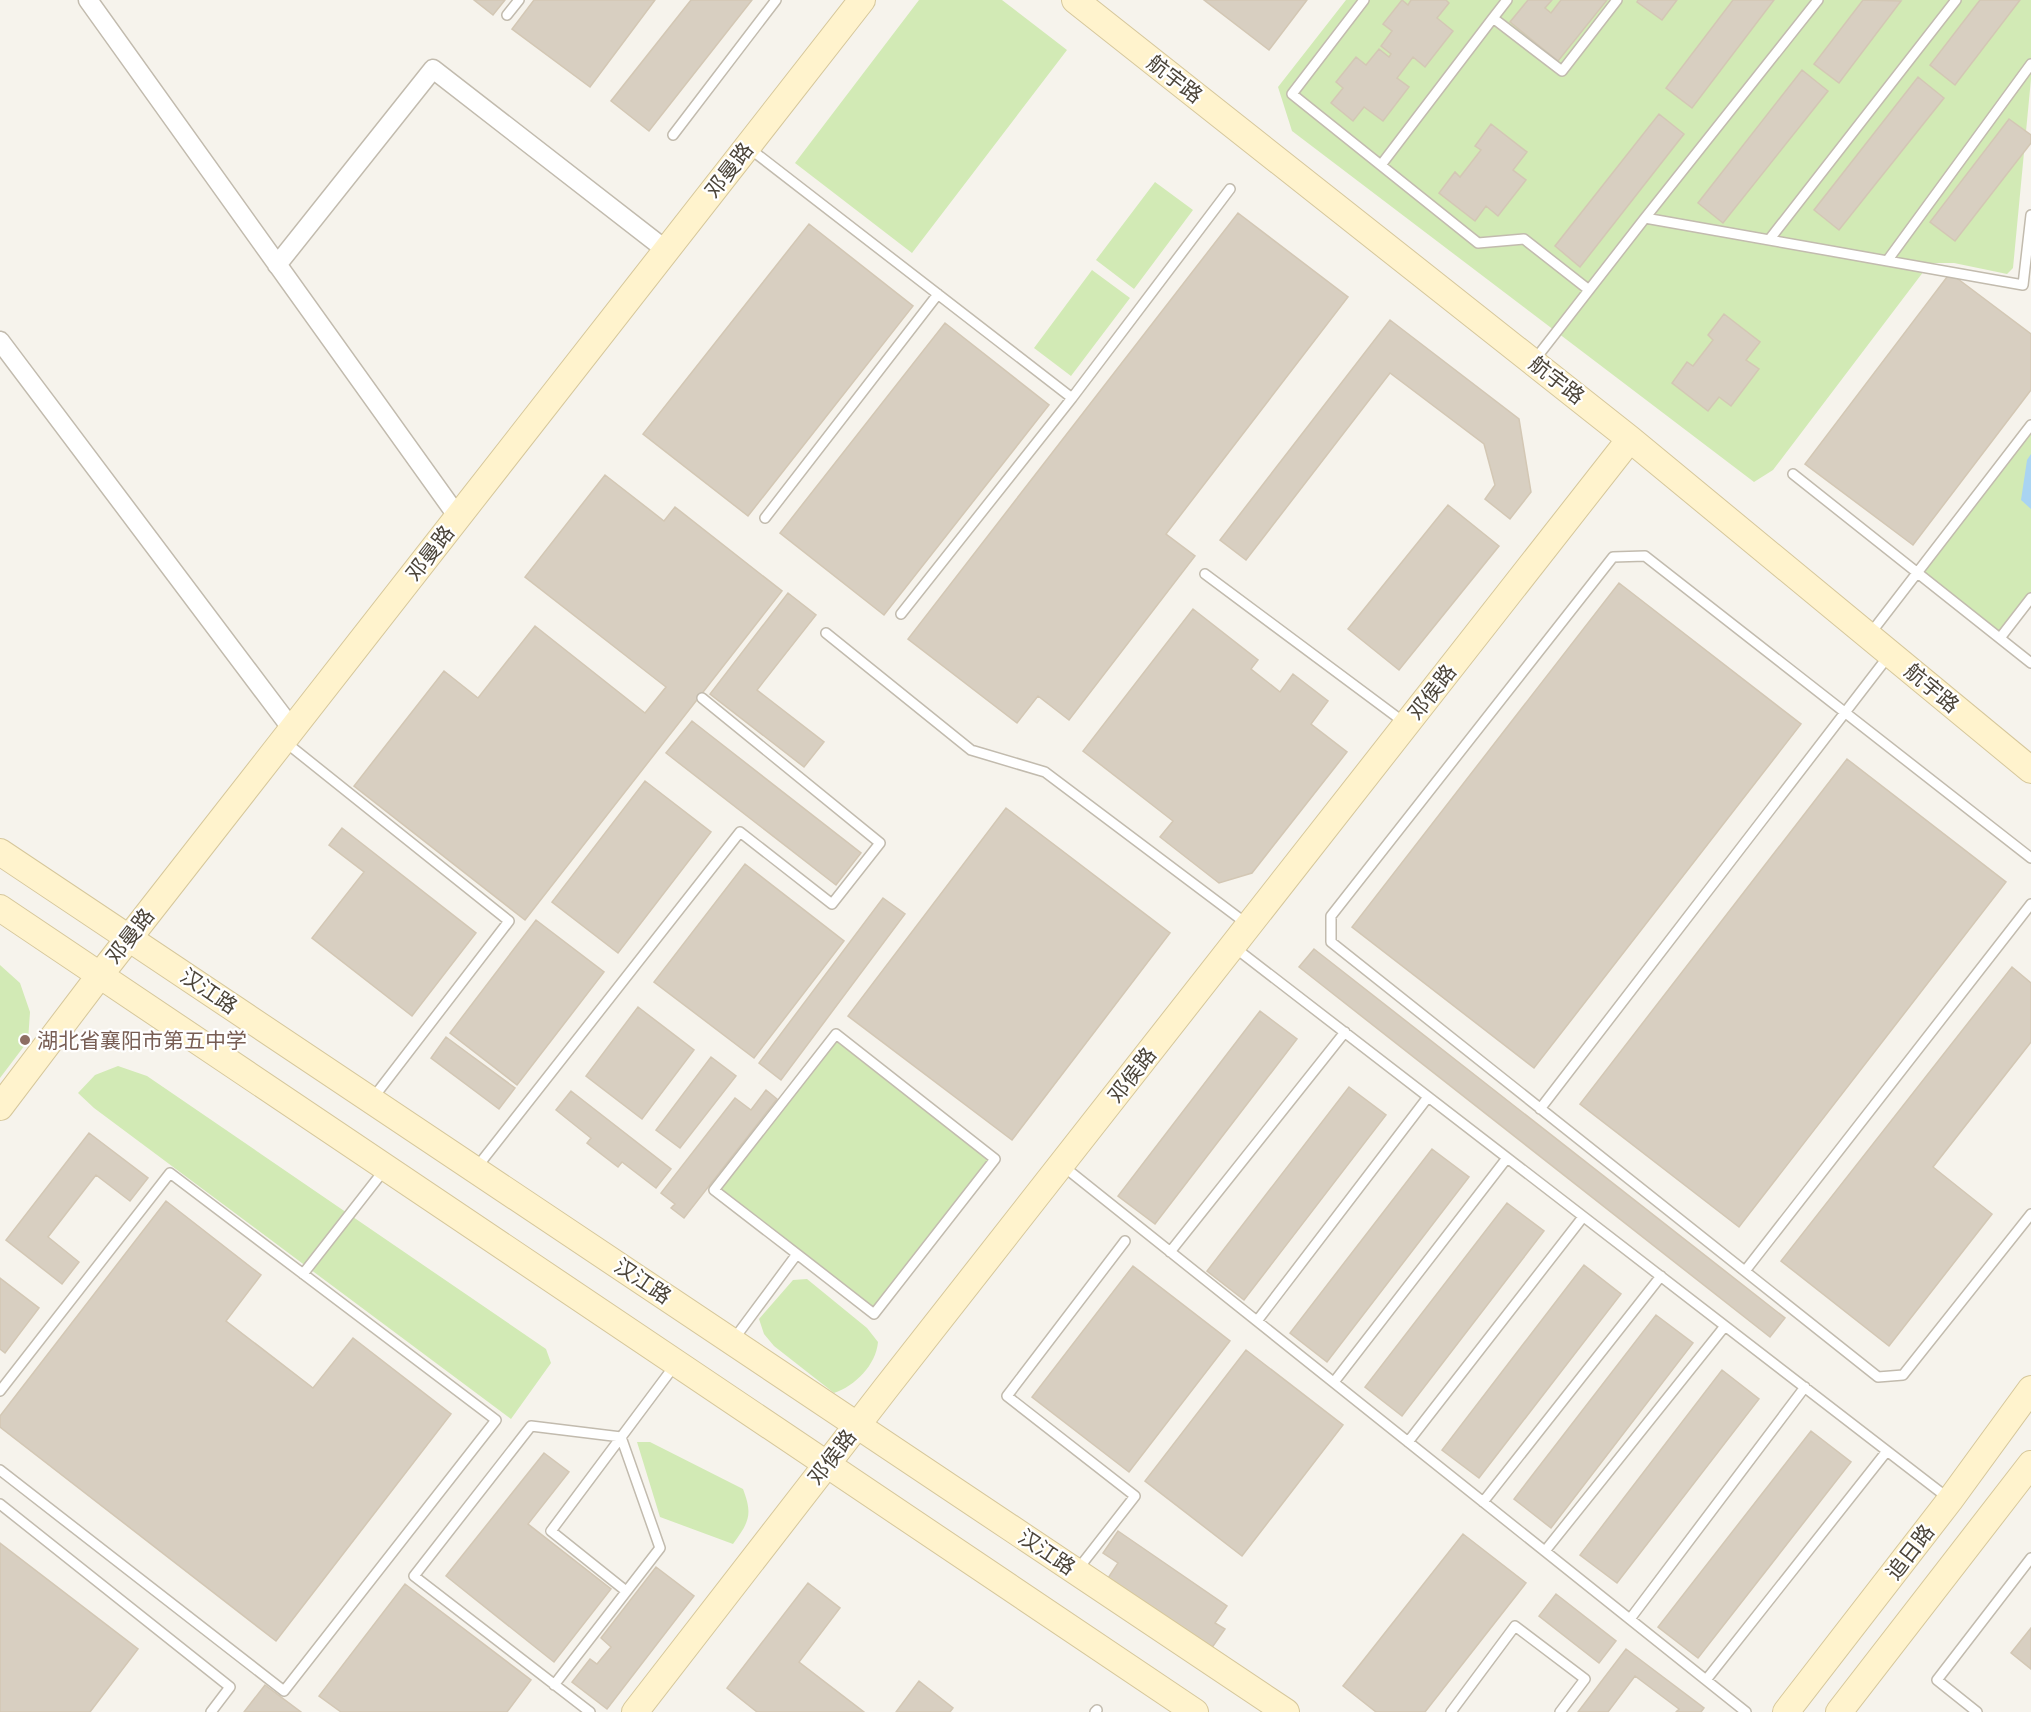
<svg xmlns="http://www.w3.org/2000/svg" width="2031" height="1712" viewBox="0 0 2031 1712" font-family="Arial,'Noto Sans SC',sans-serif">
<style>
.green{fill:#d2eab5}
.water{fill:#a9d4f2}
.building{fill:#d8cfc1;stroke:#d3c7b4;stroke-width:1.5}
.lines{fill:none;stroke-linecap:round;stroke-linejoin:round}
.lane-casing{stroke:#c2bbae;stroke-width:12}
.street-casing{stroke:#c2bbae;stroke-width:21}
.secondary-casing{stroke:#d6c79b;stroke-width:28}
.lane{stroke:#fff;stroke-width:9}
.street{stroke:#fff;stroke-width:18}
.secondary{stroke:#fff3cd;stroke-width:26}
.education-dot{fill:#8d6e63;stroke:#fff;stroke-width:2}
.labels{text-anchor:middle;dominant-baseline:central;stroke-width:4.5;stroke-linejoin:round;paint-order:stroke}
.street-label{font-size:21px;fill:#4b4439;stroke:#fff}
.education-label{font-size:21px;fill:#785e54;stroke:#fff;text-anchor:start}
</style>
<rect width="100%" height="100%" fill="#f6f3ec"/>
<path class="green" d="M919 0H1002L1067 50 912 253 795 163Z
M1346 0H2031V79L2013 268 2007 274 1954 263H1930L1773 470 1754 482 1292 131 1278 87Z
M1155 182 1193 210 1134 289 1096 260Z
M1092 270 1130 298 1071 376 1034 348Z
M2031 425V598L2000 638 1918 573Z
M0 965 20 983 30 1012 28 1041 0 1078Z
M836 1034 995 1159 874 1314 714 1190Z
M118 1066 147 1076 546 1349 551 1363 511 1419 94 1108 78 1093 95 1075Z
M807 1279 867 1328 878 1342C876 1365 855 1386 834 1393L774 1346 764 1334 759 1319 793 1280Z
M637 1442H650L743 1489C753 1515 749 1522 733 1544L660 1517Z"/>
<path class="water" d="M2031 454V509L2021 500 2027 460Z"/>
<path class="building" d="M474 0H505L493 15Z
M534 0H655L590 87 512 29Z
M691 0H752L649 131 611 101Z
M1204 0H1307L1269 50Z
M1402 0 1408 5 1411 0H1446L1449 3 1437 18 1453 31 1425 67 1413 57 1397 78 1409 87 1383 121 1364 107 1353 121 1331 103 1343 88 1336 82 1356 57 1366 65 1379 49 1389 57 1391 54 1381 46 1392 31 1383 24Z
M1528 0H1552L1545 8 1551 13 1561 0H1607L1558 61 1510 22Z
M1638 0H1677L1662 20 1637 2Z
M1733 0H1774L1692 108 1666 88Z
M1863 0 1901 1 1839 83 1814 64Z
M1980 0H2020L1955 85 1930 65Z
M1802 70 1828 91 1723 223 1698 203Z
M1918 77 1944 98 1839 230 1814 210Z
M1659 114 1684 134 1580 267 1555 246Z
M2009 119 2031 135V143L1955 241 1930 222Z
M1491 124 1527 152 1513 170 1526 180 1498 216 1486 206 1475 221 1439 193 1455 172 1460 177 1481 150 1475 146Z
M1238 213 1348 297 1166 534 1195 556 1069 720 1038 696 1017 723 908 639Z
M809 224 913 306 748 516 643 434Z
M1950 273 2031 334V390L1913 545 1805 464Z
M1724 314 1760 342 1746 360 1759 369 1731 406 1719 397 1708 411 1672 383 1687 362 1693 366 1713 340 1708 335Z
M1390 320 1519 419 1531 492 1510 519 1485 499 1495 485 1484 444 1390 373 1246 560 1220 540Z
M945 323 1049 405 884 615 780 533Z
M605 475 664 521 675 507 782 591 525 920 354 786 444 671 478 698 535 626 645 713 666 687 525 577Z
M1448 505 1499 546 1399 670 1348 629Z
M1619 583 1801 724 1534 1068 1352 927Z
M788 593 816 615 757 690 824 742 804 767 710 694Z
M1193 609 1258 660 1251 669 1280 692 1293 674 1328 701 1311 724 1347 752 1252 873 1219 883 1160 837 1173 821 1083 751Z
M692 721 861 853 836 885 666 753Z
M1847 759 2006 882 1739 1227 1580 1104Z
M645 781 711 832 618 953 552 902Z
M1006 808 1170 933 1012 1140 848 1016Z
M342 828 476 933 412 1016 312 938 364 872 329 845Z
M745 864 844 941 754 1058 654 982Z
M883 898 905 914 781 1080 759 1063Z
M536 920 604 972 517 1085 450 1033Z
M1314 949 1785 1318 1770 1337 1299 967Z
M2012 967 2031 983V1042L1933 1167 1992 1214 1889 1346 1781 1261Z
M638 1007 694 1050 642 1119 586 1076Z
M1260 1011 1297 1039 1155 1224 1118 1196Z
M446 1037 515 1088 499 1109 431 1058Z
M711 1057 736 1076 680 1148 656 1130Z
M1349 1087 1386 1115 1244 1300 1207 1271Z
M766 1090 777 1099 684 1218 671 1208 675 1204 661 1193 735 1098 751 1110Z
M571 1091 671 1169 656 1188 622 1162 618 1167 587 1143 591 1138 556 1110Z
M89 1133 148 1178 130 1201 96 1175 48 1237 79 1262 62 1284 6 1240Z
M1432 1149 1469 1177 1327 1362 1290 1333Z
M166 1201 261 1275 226 1321 313 1388 353 1338 451 1414 276 1641 0 1427V1416Z
M1507 1203 1544 1231 1402 1416 1365 1387Z
M1584 1265 1621 1294 1479 1478 1442 1450Z
M1133 1266 1230 1341 1129 1472 1032 1397Z
M0 1278 39 1308 5 1353 0 1349Z
M1656 1315 1693 1343 1551 1528 1514 1499Z
M1246 1350 1343 1425 1242 1556 1145 1481Z
M1722 1370 1759 1399 1617 1583 1580 1555Z
M1811 1431 1851 1462 1698 1658 1658 1627Z
M544 1453 569 1472 528 1524 611 1589 554 1662 446 1576Z
M1118 1531 1227 1606 1215 1623 1225 1629 1211 1649 1108 1578 1118 1563 1103 1553Z
M1463 1534 1526 1583 1425 1712H1376L1343 1686Z
M0 1543 138 1649 90 1712H0Z
M656 1567 694 1596 607 1709 572 1682 590 1659 597 1664 611 1647 601 1638Z
M808 1583 840 1608 799 1662 864 1712H757L727 1688Z
M405 1584 531 1680 507 1712H341L319 1696Z
M1556 1594 1616 1641 1599 1663 1539 1616Z
M2031 1628V1669L2011 1653Z
M1626 1649 1704 1708 1701 1712H1676L1679 1709 1635 1676 1608 1712H1578Z
M919 1681 953 1708 950 1712H896Z
M265 1685 301 1712H244Z"/>
<g class="lines">
<g class="lane-casing">
<path id="lane" d="M1364 0 1292 94 1478 243 1524 239 1589 290
M1507 0 1493 18 1562 71 1617 0
M507 15 519 0
M673 135 776 0
M749 148 1072 398 901 614
M1381 165 1493 18
M1645 218 1818 0
M1769 240 1956 0
M1887 261 2031 64
M1533 362 1645 218 2023 285 2031 215
M1072 398 1230 189
M1793 474 2031 663
M765 518 938 294
M1205 574 1405 723
M826 633 971 750 1045 772 1247 924
M1870 634 2031 425
M2000 638 2031 598
M284 741 509 921 373 1098
M2031 858 1645 556 1613 557 1331 916V942L1878 1377 1903 1375 2031 1214
M1234 947 1948 1498
M1540 1109 1890 654
M1063 1166 1746 1712
M477 1167 740 832 832 904 880 843 702 698
M1170 1252 1345 1032
M1745 1271 2031 904
M303 1274 385 1169
M1257 1321 1428 1097
M734 1339 797 1254 874 1314 995 1159 836 1034 714 1190 797 1254
M1334 1382 1507 1158
M0 1391 170 1173 496 1420 284 1691 0 1470
M1408 1442 1583 1217
M1483 1502 1661 1276
M0 1504 230 1687 211 1712
M1545 1551 1725 1326
M1078 1569 1135 1496 1007 1396 1125 1241
M626 1591 551 1531 675 1365
M1630 1619 1805 1387
M1706 1680 1887 1451
M554 1685 660 1548 621 1437 531 1426 414 1576 590 1712
M1095 1712 1097 1710
M1451 1712 1515 1626 1585 1679 1560 1712
M1977 1712 1937 1680 2031 1558"/>
</g>
<g class="street-casing">
<path id="street" d="M88 0 458 517
M277 265 433 69 666 250
M0 341 292 729"/>
</g>
<g class="secondary-casing">
<path id="secondary" d="M1075 0 1630 439 2031 770
M0 852 1286 1712
M0 908 1195 1712
M0 1107 100 975 862 0
M635 1712 886 1388 1630 439
M1786 1712 1950 1500 2031 1389
M1839 1712 2031 1464"/>
</g>
<use href="#lane" class="lane"/>
<use href="#street" class="street"/>
<use href="#secondary" class="secondary"/>
</g>
<circle class="education-dot" cx="25" cy="1040" r="6"/>
<g class="labels">
<g class="street-label">
<text transform="translate(1175 79) rotate(38)">航宇路</text>
<text transform="translate(729 170) rotate(-52)">邓曼路</text>
<text transform="translate(1557 380) rotate(38)">航宇路</text>
<text transform="translate(430 553) rotate(-52)">邓曼路</text>
<text transform="translate(1932 688) rotate(40)">航宇路</text>
<text transform="translate(1432 692) rotate(-52)">邓侯路</text>
<text transform="translate(130 936) rotate(-52)">邓曼路</text>
<text transform="translate(209 991) rotate(34)">汉江路</text>
<text transform="translate(1132 1075) rotate(-52)">邓侯路</text>
<text transform="translate(643 1281) rotate(34)">汉江路</text>
<text transform="translate(832 1457) rotate(-52)">邓侯路</text>
<text transform="translate(1047 1552) rotate(34)">汉江路</text>
<text transform="translate(1910 1552) rotate(-52)">追日路</text>
</g>
<g class="education-label">
<text x="37" y="1040">湖北省襄阳市第五中学</text>
</g>
</g>
</svg>
